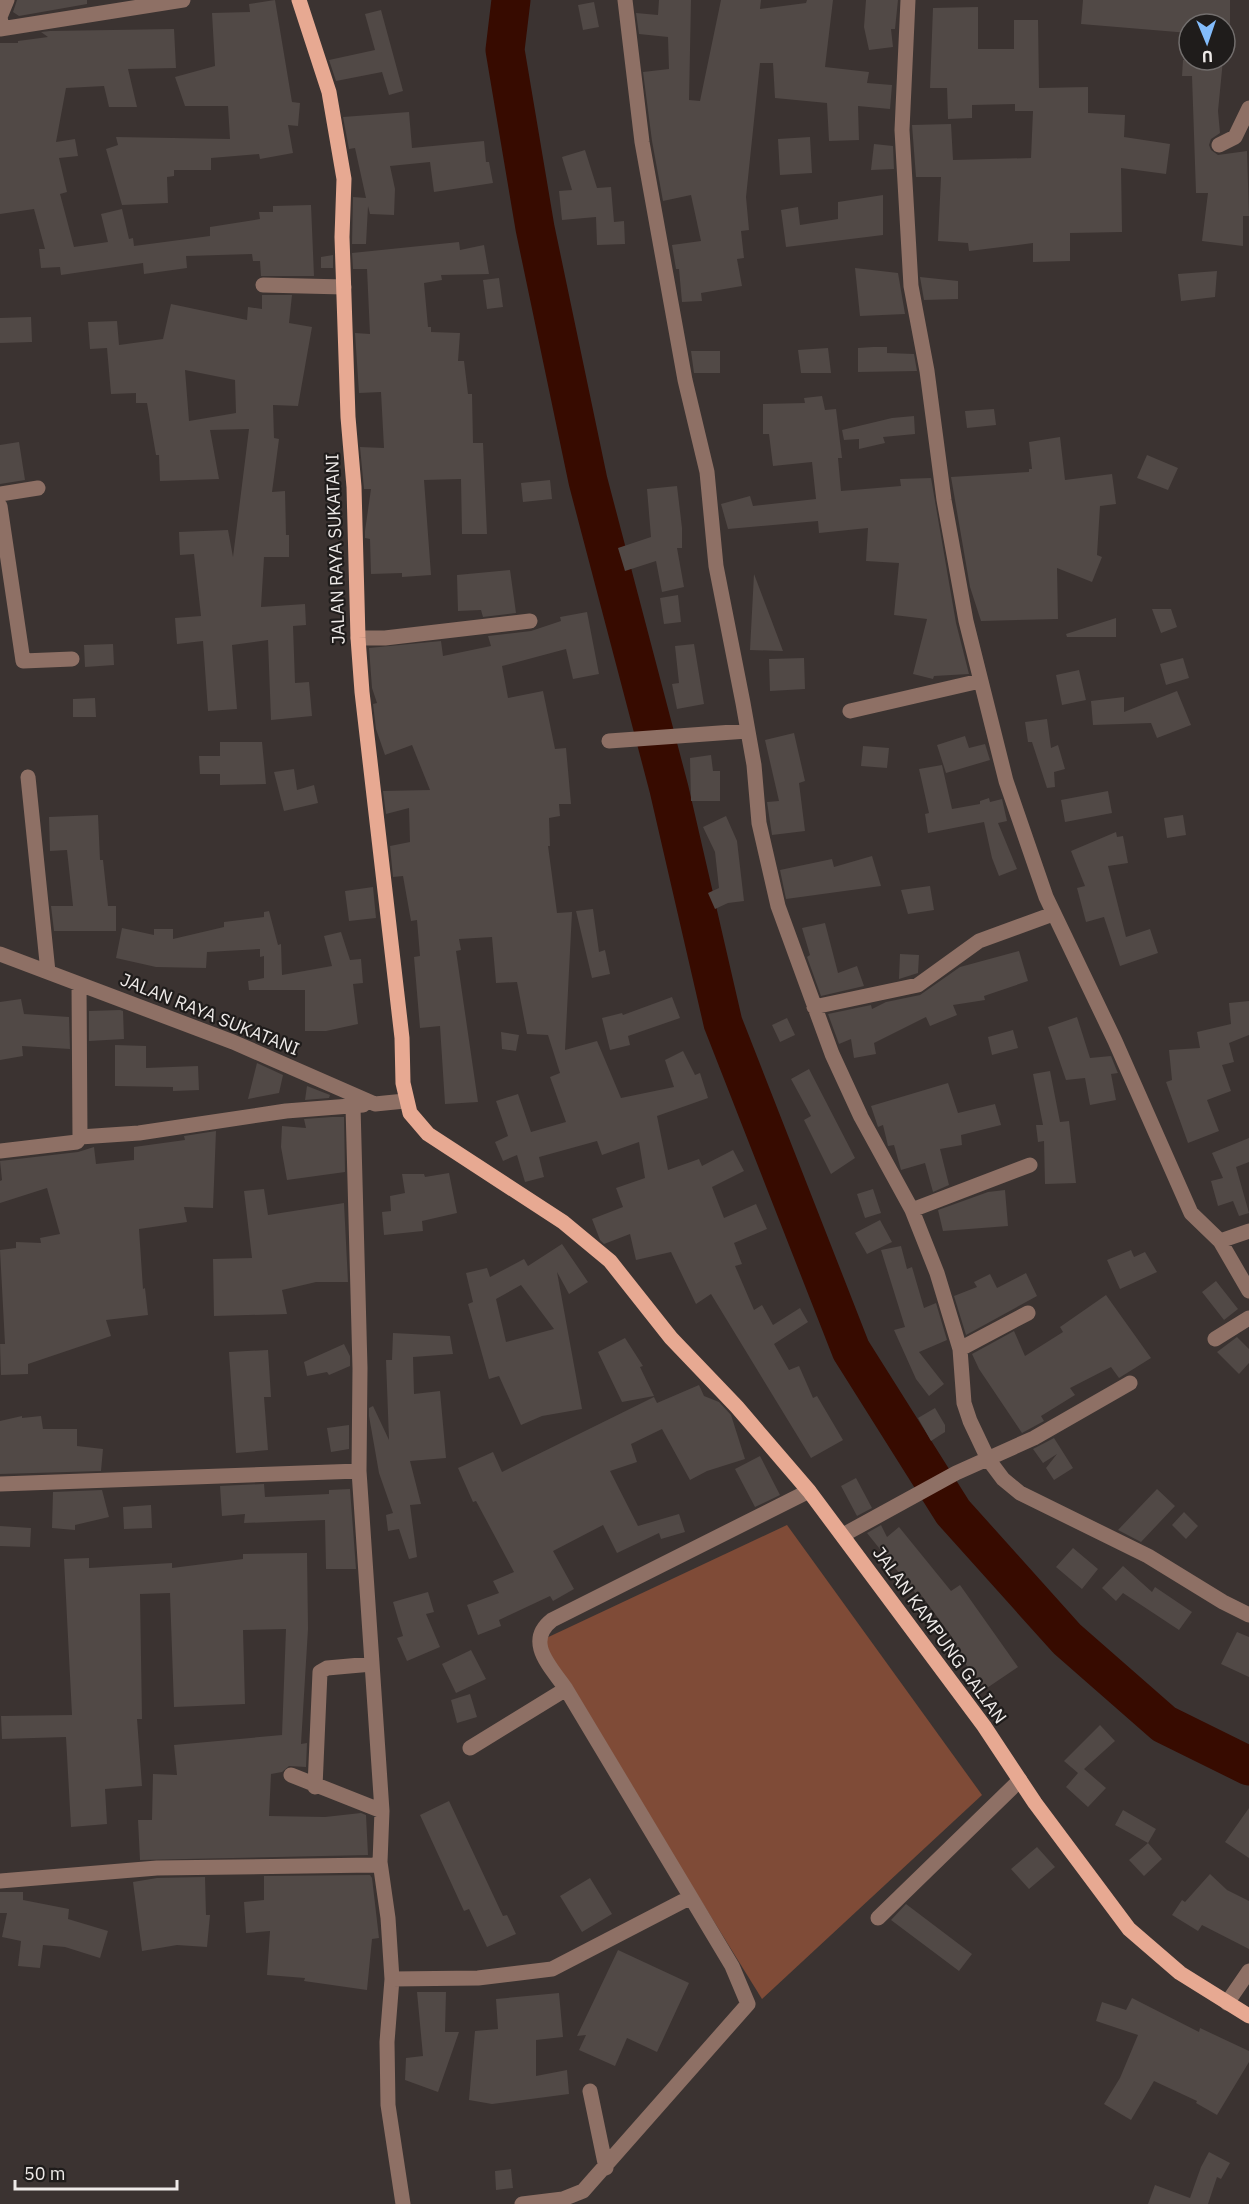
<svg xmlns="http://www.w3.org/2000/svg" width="1249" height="2204" viewBox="0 0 1249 2204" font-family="'IBM Plex Sans',sans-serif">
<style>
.green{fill:#7f4b37}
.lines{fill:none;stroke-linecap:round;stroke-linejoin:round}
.river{stroke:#370b00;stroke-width:39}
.building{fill:#514946;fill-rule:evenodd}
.minor{stroke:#8e7065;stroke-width:15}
.major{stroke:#e7a992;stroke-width:15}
.labels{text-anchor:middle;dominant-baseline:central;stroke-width:4.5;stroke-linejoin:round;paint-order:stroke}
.street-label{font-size:18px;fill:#eeeae8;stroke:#1f1c1b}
</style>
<rect width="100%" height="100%" fill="#3b3331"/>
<path class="green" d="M787 1525 982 1795 762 1999 540 1641Z"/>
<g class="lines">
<path class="river" d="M511 0 505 50 535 228 588 481 669 789 723 1023 851 1350 953 1512 1067 1639 1164 1724 1249 1766"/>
</g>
<path class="building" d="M17 0H87V4L19 16 13 12Z
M275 0 292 102 300 103 298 126 288 125 293 153 260 159 259 154 211 158V170H174V176L167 177 168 203 122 205 106 149 118 145 116 137 230 139 228 106H185L175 77 215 66 212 13 250 12 249 4Z
M659 0H691L689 100 700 101 721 0H761L760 9 806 3 807 0H833L825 67 869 72 867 83 892 85 890 109 858 106 859 140 829 141 827 103 775 98 773 63H760L746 197 749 230 741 231 744 258 737 259 742 286 701 293 702 301 682 302 679 269H676L672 245 701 241 691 195 663 201 652 141 643 72 669 69 668 37 639 34 636 13 658 15Z
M866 0H898L895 29H891L893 47 869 50 864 27Z
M1083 0H1230V24H1189V33L1081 24Z
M594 2 599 27 583 30 578 5Z
M978 7V49H1014V20H1038L1039 88 1088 87V113L1125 115 1124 137 1170 144 1166 174 1121 168 1122 232 1070 233V261L1033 262V243L969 251 968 243 938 241 941 177H916L912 125 951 124 953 160 1031 158 1033 111H1015V104L972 105V118L948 119 947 88H930L933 8Z
M381 10 403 91 389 95 382 72 336 81 329 60 375 50 365 14Z
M174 29 176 68 128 69 137 107H109L104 86 66 88 56 142 75 139 78 156 59 158 67 192 60 194 74 247 108 242 101 214 122 209 129 239 133 238 134 246 210 236V227L260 219 259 212H273V206L311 205 314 276H261L260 261H253L252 254 186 256 187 268 144 274 143 263 61 275 60 267 41 268 39 249H45L34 209 0 214V43H18V41L48 37 41 32 50 31Z
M1183 60H1223L1218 111 1220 133 1211 139 1209 145 1211 150 1218 155 1247 151 1249 216H1243V246L1202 241 1208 193H1196L1192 76H1182Z
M409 112 412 148 484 141 486 162H489L493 183 434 192 430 162 390 166 395 189 394 215 370 214 368 206 366 244H352L353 197 366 198 355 148 349 149 343 117Z
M810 137 812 173 780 175 778 139Z
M874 144 893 146 894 169 871 170Z
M585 150 597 188 611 187 614 222 624 221 625 244 597 245 596 217 562 220 559 191 572 190 562 157Z
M883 195V235L786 247 781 210 798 207 800 225 838 219V202Z
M459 242 460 250 484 245 489 274 441 275 442 280 424 283 428 327H431V332L460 333 458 361H464L468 394H472L473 443H483L487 534H462L461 479 424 480 431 575 402 577V573L371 574 370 539 365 538V531L371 489H364L360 447 384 448 381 392 359 393 355 333 370 334 367 269H353L352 253Z
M333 255V268H321V257Z
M855 268 898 273 905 314 860 316Z
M1217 271 1215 297 1181 301 1178 274Z
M920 277 958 281V299L924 300Z
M499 278 503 307 487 309 483 280Z
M262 295H292L289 323 312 327 298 406 273 405 274 438 279 439 272 492 285 491 286 535H289V557H264L261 607 305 604 306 625 293 626 295 683 309 682 312 716 271 720 268 640 232 645 237 709 208 711 203 641 177 644 175 618 201 616 194 554 180 555 179 532 228 530 233 557 249 429 210 430 219 479 160 481 159 455H156L147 403H136V393L111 394 107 348 90 349 88 322 117 321 119 345 163 339 171 304 247 320 248 307 262 309ZM185 370 235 380 236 413 189 421Z
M31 317 32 342 0 343V318Z
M873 347H887V353L914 354 917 371 858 372V348Z
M828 348 831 373H801L798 350Z
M691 351H720V373H694Z
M822 396 825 410 836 409 842 458H838L841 491 901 486 900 479 931 478 956 623 969 674 934 676 933 679 913 674 927 619 894 615 899 563 866 561 868 528 819 533 818 521 728 529 721 504 750 496 753 506 816 499 812 462 773 466 769 434H763V404L805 403 804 398Z
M994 409 996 425 967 428 965 411Z
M914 416 915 434 883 437 885 443 859 449V439L844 440 842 430 892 418Z
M1060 437 1065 480 1112 474 1116 504 1100 506 1097 555 1102 557 1092 582 1057 568 1058 619 981 621 970 587 951 477 1029 472V469H1032L1029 442Z
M19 442 25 480 0 484V445Z
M1147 455 1178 468 1168 490 1137 478Z
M550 480 552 499 523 502 521 483Z
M677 486 682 528V548H677L684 587 662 592 656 561 625 571 618 548 651 537 647 489Z
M510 570 516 613 483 617 481 610 458 611 457 575Z
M754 574 783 651 750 650Z
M678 595 681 622 664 624 660 598Z
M1152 609H1171L1177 627 1161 633Z
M587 612 599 674 573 679 566 649 502 666 508 698 543 691 555 749 566 748 571 804H559L560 816 549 818 550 846H548L557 913 572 912 565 1050 597 1041 621 1098 674 1087 665 1060 683 1051 695 1075 700 1073 708 1098 657 1116 668 1170 699 1159 702 1166 733 1150 744 1171 712 1187 724 1218 756 1204 767 1229 734 1243 742 1264 735 1266 754 1310 762 1305 773 1325 800 1308 808 1322 774 1344 789 1370 799 1366 813 1398 817 1396 843 1440 811 1458 711 1294 696 1304 671 1252 636 1260 630 1234 604 1244 600 1240 592 1219 623 1207 616 1188 645 1178 639 1142 602 1155 597 1141 539 1157 544 1177 525 1182 517 1155 503 1161 495 1142 508 1136 496 1101 518 1094 531 1132 566 1122 550 1077 560 1073 548 1035 527 1034 517 982 496 983 492 937 459 939 461 950 456 951 478 1102 445 1104 440 1026 420 1028 414 957 420 956 417 920 411 921 403 876 393 877 390 846 410 842 409 808 386 814 383 791 430 790 412 745 385 755 376 729 373 704 377 703 372 688 369 648 441 641 443 656 491 646 488 636 531 631 561 621 560 617Z
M1116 618V637H1067L1066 634Z
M113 644 114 665 85 667 84 645Z
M694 644 704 704 677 709 672 684 679 683 675 646Z
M804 658 805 689 770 691 769 659Z
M1183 658 1189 678 1166 685 1160 664Z
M1079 670 1086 700 1062 705 1056 675Z
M1177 691 1191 725 1157 738 1151 723 1093 725 1091 701 1124 697V712Z
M95 698 96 717H73V699Z
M1047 719 1051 748 1058 745 1065 769 1054 772 1055 787 1047 788 1032 742H1028L1025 722Z
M794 733 805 781 799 783 805 831 772 835 767 802 779 801 765 740Z
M965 736 969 748 985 744 990 760 946 773 937 745Z
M220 742H262L266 784 220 785V774H200L199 756H220Z
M863 746 889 748 887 768 861 766Z
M711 755 713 771H720V801H691L690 758Z
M942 765 952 809 980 804V801L989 798 990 802 1002 799 1007 821 998 823 1017 869 999 876 992 858 984 822 928 833 925 814 929 813 919 769Z
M294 769 297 790 314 785 318 803 284 811 274 772Z
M1108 791 1112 813 1065 822 1061 800Z
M98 815 100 860H103L108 906H116V931H54L51 906H73L67 850 50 851 49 817Z
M1183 815 1186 835 1167 838 1164 818Z
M726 816 737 841 744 901 728 903 715 909 708 893 719 888 715 852 703 827Z
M1116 832 1117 837 1123 836 1128 863 1108 866 1126 937 1150 929 1158 953 1120 966 1104 917 1086 922 1077 888 1085 886 1071 851Z
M872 856 881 886 786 899 780 870 832 859 834 867Z
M930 886 934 910 908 914 901 890Z
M373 887 376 918 349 921 345 891Z
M593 909 599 952 605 950 610 974 592 978 576 911Z
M269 911 278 945 281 944 282 975 332 966 324 936 341 932 350 960 361 959 363 983 353 984 358 1024 326 1031H305V990H249L248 981 264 978V956L260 957V949L207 952 206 968 156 967 116 958 122 928 154 935V929H173V939L224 927V922L264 917V912Z
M825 923 838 973 857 966 864 986 821 996 807 957 810 955 802 928Z
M1019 951 1028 981 984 996 985 1000 953 1005 957 1015 930 1026 926 1017 874 1043 876 1054 854 1058 851 1039 839 1044 828 1014 871 1005 872 1009 886 1002 920 995 960 967Z
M900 954 919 955 918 973 899 979Z
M672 997 680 1018 628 1036 630 1045 610 1050 602 1018 622 1013 623 1015Z
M21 999 24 1014 69 1017 70 1049 22 1046 23 1056 0 1060V1002Z
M1249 1001V1035L1229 1043 1234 1062 1222 1065 1231 1091 1207 1100 1219 1131 1188 1143 1166 1082 1172 1080 1169 1050 1200 1048 1197 1032 1231 1024 1229 1003Z
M120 1010 123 1011 124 1039 89 1041V1011Z
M1077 1017 1090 1058 1111 1056 1117 1071 1118 1073 1111 1074 1116 1100 1090 1105 1085 1078 1066 1080 1048 1027Z
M787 1018 795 1035 780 1042 772 1025Z
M1013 1030 1018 1048 992 1055 988 1037Z
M501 1032 519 1035 516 1051 502 1049Z
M115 1045 146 1046V1068L198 1066 199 1090 173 1091V1087L115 1086Z
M257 1063 283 1075 279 1093 248 1099Z
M809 1069 855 1158 831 1174 804 1120 811 1116 791 1079Z
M1050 1071 1060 1122 1069 1121 1076 1183 1045 1184 1044 1141 1038 1142 1036 1125H1043L1033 1074Z
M948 1083 958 1113 995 1104 1001 1125 961 1135 962 1145 940 1149 949 1185 933 1192 925 1163 901 1170 894 1145 888 1146 883 1125 878 1127 871 1106Z
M307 1086 330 1095 329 1098 305 1100Z
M332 1117H344L345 1172 287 1180 281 1147 282 1126 306 1128 304 1119Z
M216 1131 213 1208 184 1207 187 1222 139 1229 143 1289 145 1288 148 1315 106 1320 111 1336 28 1364V1374L1 1375 0 1344H5L0 1250 16 1248V1242L41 1243 40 1238 60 1234 47 1188 0 1203V1181L2 1180 0 1161 78 1152 94 1147 96 1164 134 1160V1147L185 1140 184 1136Z
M1249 1138V1162L1236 1167 1249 1213 1239 1216 1233 1201 1218 1206 1211 1181 1223 1178 1212 1153Z
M449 1173 457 1213 422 1221 423 1231 384 1235 382 1212 391 1211 390 1196 405 1193 402 1174H424L425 1177Z
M264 1189 268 1215 344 1203 348 1282H316L282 1290 287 1314 214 1316 213 1259 252 1258 244 1191Z
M873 1189 881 1213 865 1218 857 1194Z
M1005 1190 1008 1226 943 1231 938 1210 988 1192Z
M880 1220 892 1242 867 1254 855 1233Z
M562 1244 588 1282 569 1294 557 1272 582 1409 542 1416 521 1425 499 1376 489 1379 468 1304 473 1302 466 1273 487 1268 490 1277 524 1259 528 1266ZM521 1285 554 1329 506 1342 496 1299Z
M901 1246 907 1269 912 1267 924 1308 936 1303 947 1340 919 1352 944 1384 929 1396 916 1379 894 1330 905 1327 881 1250Z
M1131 1250 1134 1257 1145 1252 1157 1272 1120 1289 1107 1260Z
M1026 1273 1037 1296 966 1335 954 1296 977 1287 974 1282 990 1274 997 1288Z
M1216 1281 1238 1309 1224 1320 1202 1292Z
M1106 1295 1151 1358 1119 1378 1111 1367 1070 1388 1075 1395 1041 1416 1044 1421 1022 1433 979 1369 972 1354 1014 1331 1025 1356 1063 1332 1060 1327Z
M393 1333 450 1336 453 1354 413 1357 414 1394 440 1391 446 1458 410 1461 421 1504 410 1505 417 1557 409 1559 399 1529 388 1531 386 1515 393 1513 379 1473 369 1416V1408L373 1406 389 1440 386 1360H392Z
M1237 1337 1249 1349V1363L1239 1374 1217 1352Z
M625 1338 643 1366 640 1367 654 1396 622 1402 598 1352Z
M344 1344 350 1356V1366L329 1375 327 1372 307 1376 304 1362Z
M268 1350 271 1397H264L268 1450 236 1453 229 1352Z
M699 1385 704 1396 719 1402 731 1415 745 1459 707 1471 690 1480 662 1429 631 1444 637 1462 610 1471 638 1526 679 1514 685 1532 661 1539 659 1533 617 1553 603 1525 553 1551 574 1589 553 1601 550 1596 499 1620 501 1626 478 1635 467 1605 499 1593 493 1581 514 1572 476 1501 473 1502 458 1468 493 1452 502 1472 654 1397 657 1403Z
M935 1408 945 1425V1432L931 1441 918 1418Z
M22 1416V1418L41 1416 43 1429H77V1446L103 1449 101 1471 0 1474V1421Z
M349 1425V1449L331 1452 327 1428Z
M1054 1438 1073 1468 1054 1480 1046 1468 1057 1454 1043 1463 1033 1449Z
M760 1456 780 1495 755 1507 735 1469Z
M856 1478 872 1508 857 1516 841 1486Z
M264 1484 265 1497 329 1494V1490L350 1489 356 1569H326L325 1520 244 1523 245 1514 222 1516 220 1486Z
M1157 1489 1175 1506 1141 1542 1118 1530Z
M102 1490 109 1517 75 1525V1530L52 1528 53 1492Z
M151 1505 152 1528 124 1529 123 1507Z
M1184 1512 1198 1526 1186 1539 1172 1525Z
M881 1525 887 1537 899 1527 951 1591 960 1585 1018 1667 984 1690 948 1639 952 1637 919 1592 916 1594 867 1533Z
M0 1526 31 1528 30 1547 0 1546Z
M1073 1548 1098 1569 1082 1589 1056 1567Z
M307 1553 308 1629 301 1744 307 1743 306 1767 289 1766 282 1772 271 1774 269 1816 325 1817 361 1813 366 1815 368 1855 140 1860 138 1820H152L153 1774 177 1775 174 1745 282 1735 286 1629 243 1630 245 1704 174 1707 170 1593 140 1594 142 1719H137L142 1786 105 1789 107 1824 71 1827 66 1737 2 1739 1 1716 72 1715 64 1559 89 1558V1568L172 1563V1568L243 1559V1554Z
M1123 1566 1152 1592 1155 1587 1192 1612 1179 1630 1123 1593 1116 1601 1102 1588Z
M428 1592 434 1612 426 1614 440 1647 407 1661 397 1638 403 1636 393 1602Z
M1237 1632 1249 1637V1677L1221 1664Z
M471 1650 486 1679 456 1693 442 1664Z
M470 1694 477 1717 457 1723 451 1700Z
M1100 1725 1115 1741 1084 1769 1106 1788 1088 1807 1066 1787 1078 1773 1064 1761Z
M449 1801 503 1916 507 1915 516 1934 487 1947 469 1909 464 1911 420 1815Z
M1249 1808V1858L1225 1842Z
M1123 1810 1156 1829 1148 1843 1115 1825Z
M1148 1843 1162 1859 1144 1876 1129 1860Z
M1037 1847 1055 1867 1029 1889 1011 1869Z
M1210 1874 1227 1890 1249 1901V1949L1202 1925 1198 1931 1172 1915 1182 1900 1185 1902Z
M370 1875 372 1878 379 1938 372 1939 367 1990 304 1981 305 1978 267 1975 270 1931 246 1933 244 1902 264 1900V1876Z
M205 1877 206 1915H210L207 1947 177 1945 142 1951 133 1882 157 1878Z
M590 1878 612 1914 582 1932 560 1896Z
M0 1892H23V1900L69 1909 68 1919 108 1931 100 1958 65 1947 43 1945 40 1968 18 1966 21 1941 2 1937 7 1913H0Z
M906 1904 972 1954 959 1971 891 1920Z
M618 1950 689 1983 657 2052 627 2038 615 2066 579 2050 586 2035 577 2036Z
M417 1992H446L445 2032H459L438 2092 405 2080 406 2058 423 2056Z
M559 1993 563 2037 536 2040V2076L567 2070 569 2094 492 2104 469 2100 475 2031 498 2029 496 1999Z
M1132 1998 1199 2032 1200 2028 1249 2051V2062L1217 2115 1196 2103 1197 2101 1154 2081 1131 2120 1104 2104 1120 2078 1138 2035 1096 2021 1102 2002 1126 2010Z
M1209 2152 1230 2163 1221 2179 1217 2177 1208 2204H1148L1155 2185 1190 2198 1201 2167Z
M511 2169 513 2188 496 2190 495 2171Z"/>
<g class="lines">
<path class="minor" d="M625 0 642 142 685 380 707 472 716 566 743 703 754 765 759 823 778 906 832 1054 861 1117 912 1210 937 1273 960 1349 964 1403 970 1421 988 1459 1003 1479 1020 1493 1148 1556 1223 1602 1249 1615
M908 0 902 130 911 286 927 371 944 500 966 621 1006 781 1046 897 1115 1041 1191 1213 1220 1241 1249 1291
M2 28 0 17 7 0
M0 29 183 0
M1219 145 1235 137 1249 108
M263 285 344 287
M0 494 38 488
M0 506 23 661 72 659
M358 638H385L530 621
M850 711 980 681
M609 741 747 731
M28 777 48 972
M0 954 233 1042 375 1104 405 1101
M814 1007 918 985 979 941 1053 914
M80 1137 139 1133 286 1111 363 1105
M0 1151 77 1142 80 1137 79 984
M912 1210 1030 1165
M1220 1241 1249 1231
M1215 1339 1249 1318
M960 1349 1028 1313
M0 1484 359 1471
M843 1535 956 1473 1034 1438 1130 1383
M470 1748 566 1689
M291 1775 382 1811
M315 1787 320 1672 327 1668 372 1664
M380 1862 388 1918 392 1979 387 2042 388 2105 403 2204
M0 1881 157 1868 374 1865 380 1862 382 1811 359 1471 360 1368 353 1106
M878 1918 1020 1780
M392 1979 478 1978 552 1969 689 1898
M1227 2003 1249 1971
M590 2091 606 2168
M522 2204 563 2199 583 2191 748 2004 732 1966 566 1689C551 1667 524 1642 552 1620L809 1491"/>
<path class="major" d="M299 0 329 92 344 179 342 237 348 417 354 487 358 638 362 692 402 1038 403 1083 410 1113 428 1134 563 1222 610 1261 671 1338 737 1407 809 1491 984 1726 1035 1803 1129 1929 1180 1973 1249 2016"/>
</g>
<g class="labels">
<g class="street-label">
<text transform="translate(335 549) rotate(-92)">JALAN RAYA SUKATANI</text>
<text transform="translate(210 1014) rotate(22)">JALAN RAYA SUKATANI</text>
<text transform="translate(940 1635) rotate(54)">JALAN KAMPUNG GALIAN</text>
</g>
</g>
<g transform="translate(1207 42) rotate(178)"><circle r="28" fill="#1f1c1b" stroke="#726e6d" stroke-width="1.5"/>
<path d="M0-4.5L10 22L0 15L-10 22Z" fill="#83bcfb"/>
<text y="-9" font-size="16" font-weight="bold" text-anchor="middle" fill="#eeeae8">U</text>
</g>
<path d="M15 2180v9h162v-9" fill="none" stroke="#eeeae8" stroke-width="3"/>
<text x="24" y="2180" font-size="18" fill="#eeeae8" stroke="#1f1c1b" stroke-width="4.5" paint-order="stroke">50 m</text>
</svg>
